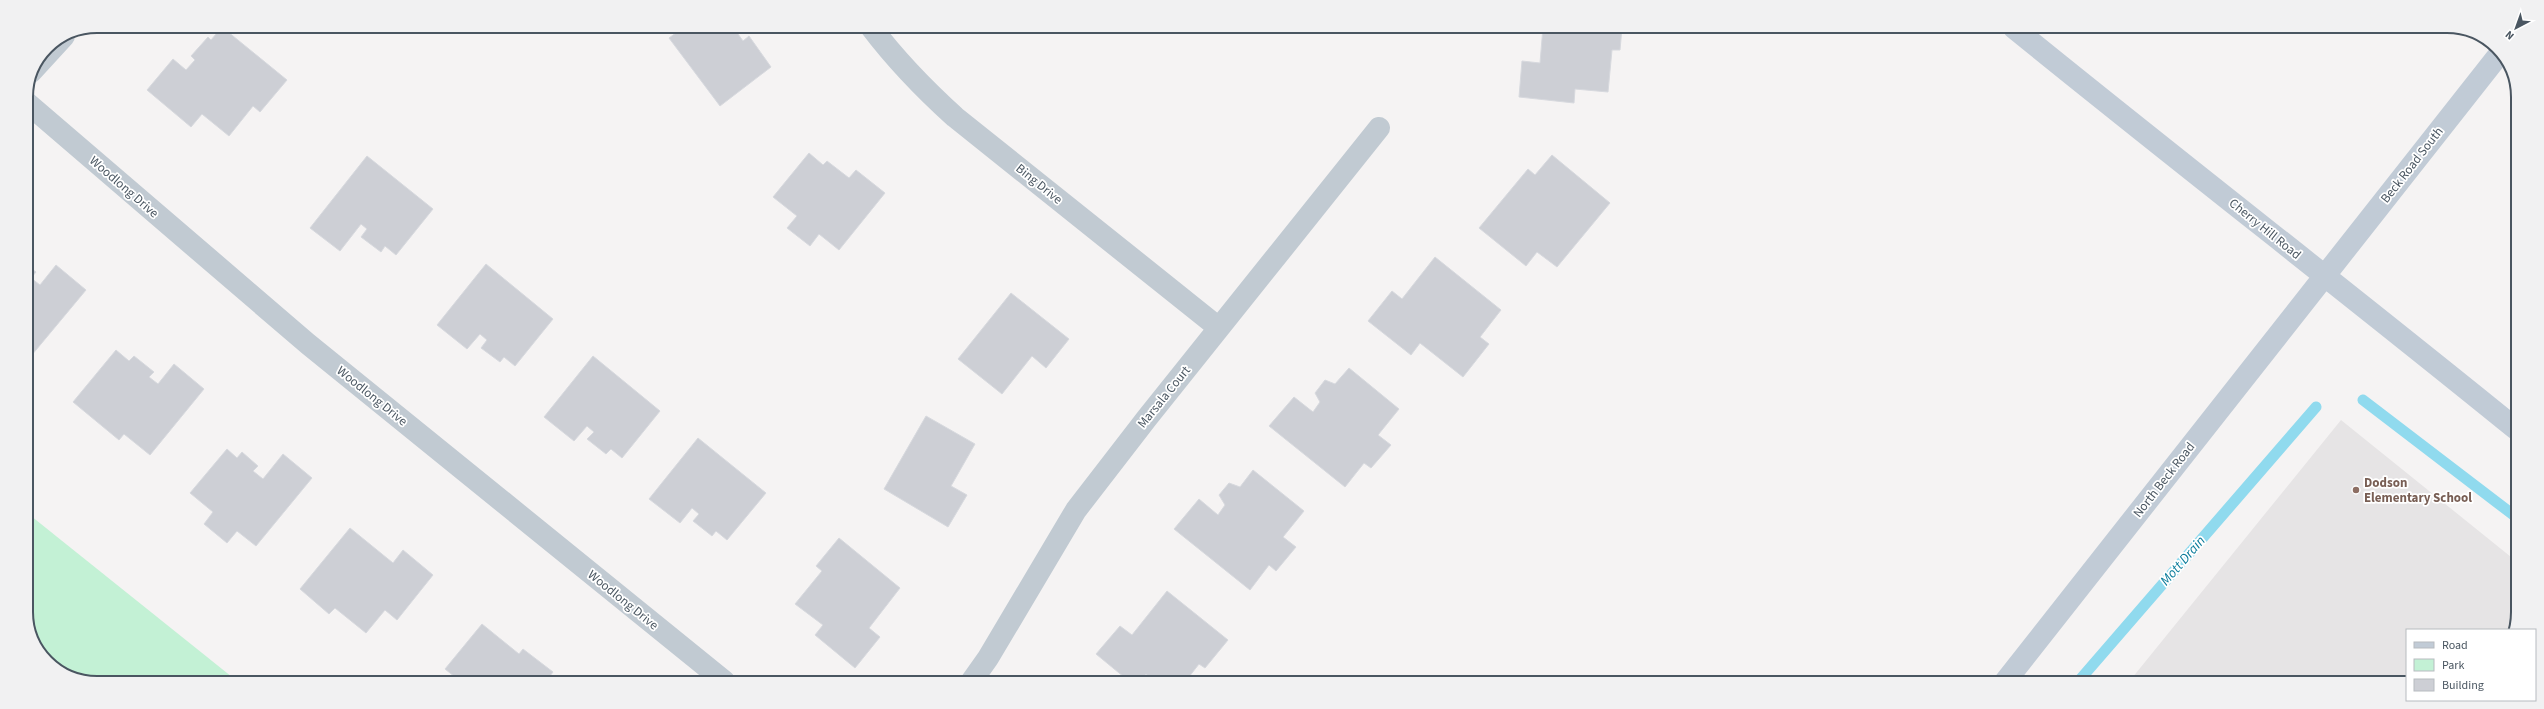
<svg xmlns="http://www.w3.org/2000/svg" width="2544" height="709" viewBox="0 0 2544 709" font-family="'Source Sans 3',sans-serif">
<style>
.education{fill:#e6e4e5}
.green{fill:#c3f1d5}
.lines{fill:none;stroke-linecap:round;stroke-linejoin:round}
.stream{stroke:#90daee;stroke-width:11}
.building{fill:#cdcfd5;stroke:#d7d9de}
.street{stroke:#c1cad2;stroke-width:22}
.secondary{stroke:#c1cbd6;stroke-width:22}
.education-dot{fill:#8d6e63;stroke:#fff;stroke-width:1.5}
.labels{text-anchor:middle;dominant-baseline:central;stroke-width:3.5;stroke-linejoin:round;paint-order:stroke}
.street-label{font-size:13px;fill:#4a5661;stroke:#fff}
.education-label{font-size:13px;font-weight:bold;fill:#785e54;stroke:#fff;text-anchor:start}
.water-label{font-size:14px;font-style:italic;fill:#0c7c9b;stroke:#fff}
.rim{fill:none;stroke:#4a5661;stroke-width:2}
</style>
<rect width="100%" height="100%" fill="#f5f3f3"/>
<path class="education" d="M2341 420 2516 561V630H2407V683H2128Z"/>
<path class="green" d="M26 512 237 681H79L44 659 26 617Z"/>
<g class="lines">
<path class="stream" d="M2363 400 2516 517
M2077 683 2316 407"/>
</g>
<path class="building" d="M222 27 287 80 260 112 253 106 229 136 202 114 191 127 147 90 173 59 186 70 195 60 191 56 208 37 211 40Z
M684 27H733L743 41 749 36 771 67 720 106 669 38Z
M1543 27 1622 28 1620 50H1612L1608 92 1575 89 1574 103 1519 97 1522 61 1540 63Z
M809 153 823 165 827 161 849 178 856 170 885 193 839 250 819 234 810 246 787 228 797 216 773 197Z
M1552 155 1610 203 1557 267 1537 252 1526 266 1479 228 1528 169 1535 175Z
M367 156 433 209 396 255 385 246 381 252 361 237 367 229 361 224 340 251 310 228Z
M1435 257 1501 310 1480 337 1489 344 1463 377 1420 343 1411 355 1368 321 1392 291 1402 299Z
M486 264 553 319 515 366 504 357 500 362 481 348 487 340 480 334 467 349 437 325Z
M26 265 36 272 31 278 40 285 56 265 86 290 31 356 26 352Z
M1011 293 1069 339 1046 368 1032 356 1002 394 958 359Z
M116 350 129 361 134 356 154 372 149 377 158 384 174 364 204 389 150 455 124 434 119 440 73 402Z
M593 356 660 411 622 458 611 449 606 454 587 439 594 432 587 426 574 441 544 417Z
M1349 368 1399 409 1378 435 1391 445 1371 468 1364 463 1345 487 1269 426 1294 397 1313 412 1320 402 1315 393 1325 380 1335 384Z
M926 416 975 444 951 486 967 495 948 527 884 489Z
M698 438 766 493 727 540 716 531 712 536 693 521 699 514 692 508 680 523 649 499Z
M227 449 237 458 242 452 258 466 253 471 263 479 283 454 312 478 256 546 237 531 227 543 204 524 213 512 190 493Z
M1253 470 1304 511 1283 537 1296 547 1276 571 1269 565 1250 590 1174 529 1199 499 1218 515 1225 505 1219 495 1229 483 1240 487Z
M350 528 393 563 403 550 433 575 397 620 385 610 366 633 335 608 329 614 300 589Z
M839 538 900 588 869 628 880 637 855 668 815 635 823 625 795 604 822 571 816 566Z
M1167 591 1228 640 1205 668 1199 664 1185 682H1155L1146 674 1140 682H1130L1096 654 1120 626 1132 635Z
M482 624 519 654 523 649 553 672 546 681H460L445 669Z"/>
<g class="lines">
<path class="street" d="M871 27C896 60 924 89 955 117L1219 328
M31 72 64 36
M26 102 308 344 724 681
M971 682 988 658 1076 510 1147 418 1379 128"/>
<path class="secondary" d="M2014 28C2180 163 2350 294 2516 429
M2004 683 2501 52"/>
</g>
<circle class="education-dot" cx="2356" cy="490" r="4"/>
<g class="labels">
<g class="street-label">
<text transform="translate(2412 165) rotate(-52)">Beck Road South</text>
<text transform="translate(1039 184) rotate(39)">Bing Drive</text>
<text transform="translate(124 187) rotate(41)">Woodlong Drive</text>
<text transform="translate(2265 229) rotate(39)">Cherry Hill Road</text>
<text transform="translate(372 396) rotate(39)">Woodlong Drive</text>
<text transform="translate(1164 397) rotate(-51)">Marsala Court</text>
<text transform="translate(2164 480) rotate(-52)">North Beck Road</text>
<text transform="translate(623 600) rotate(39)">Woodlong Drive</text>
</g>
<g class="education-label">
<text x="2364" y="483">Dodson<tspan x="2364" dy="15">Elementary School</tspan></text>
</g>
<g class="water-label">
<text transform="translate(2183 561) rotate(-49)">Mott Drain</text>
</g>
</g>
<path d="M0 0H2544V709H0ZM97 33H2447A64 64 0 0 1 2511 97V612A64 64 0 0 1 2447 676H97A64 64 0 0 1 33 612V97A64 64 0 0 1 97 33Z" fill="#f1f1f2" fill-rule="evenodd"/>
<path class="rim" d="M97 33H2447A64 64 0 0 1 2511 97V612A64 64 0 0 1 2447 676H97A64 64 0 0 1 33 612V97A64 64 0 0 1 97 33Z"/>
<rect x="2406" y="629" width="130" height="72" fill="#ffffff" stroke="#b7bbc0"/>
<rect x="2414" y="642" width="20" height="6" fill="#c1cbd6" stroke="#b7bbc0"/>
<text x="2442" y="649" font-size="12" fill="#4a5661">Road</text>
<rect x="2414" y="659" width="20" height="12" fill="#c3f1d5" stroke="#b7bbc0"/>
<text x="2442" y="669" font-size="12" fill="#4a5661">Park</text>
<rect x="2414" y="679" width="20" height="12" fill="#cdcfd5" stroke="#b7bbc0"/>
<text x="2442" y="689" font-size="12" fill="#4a5661">Building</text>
<g transform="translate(2516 28) rotate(221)" stroke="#ffffff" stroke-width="3" paint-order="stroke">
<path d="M0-3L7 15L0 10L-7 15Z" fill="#4a5661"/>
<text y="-6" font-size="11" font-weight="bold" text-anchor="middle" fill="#4a5661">N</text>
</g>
</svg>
